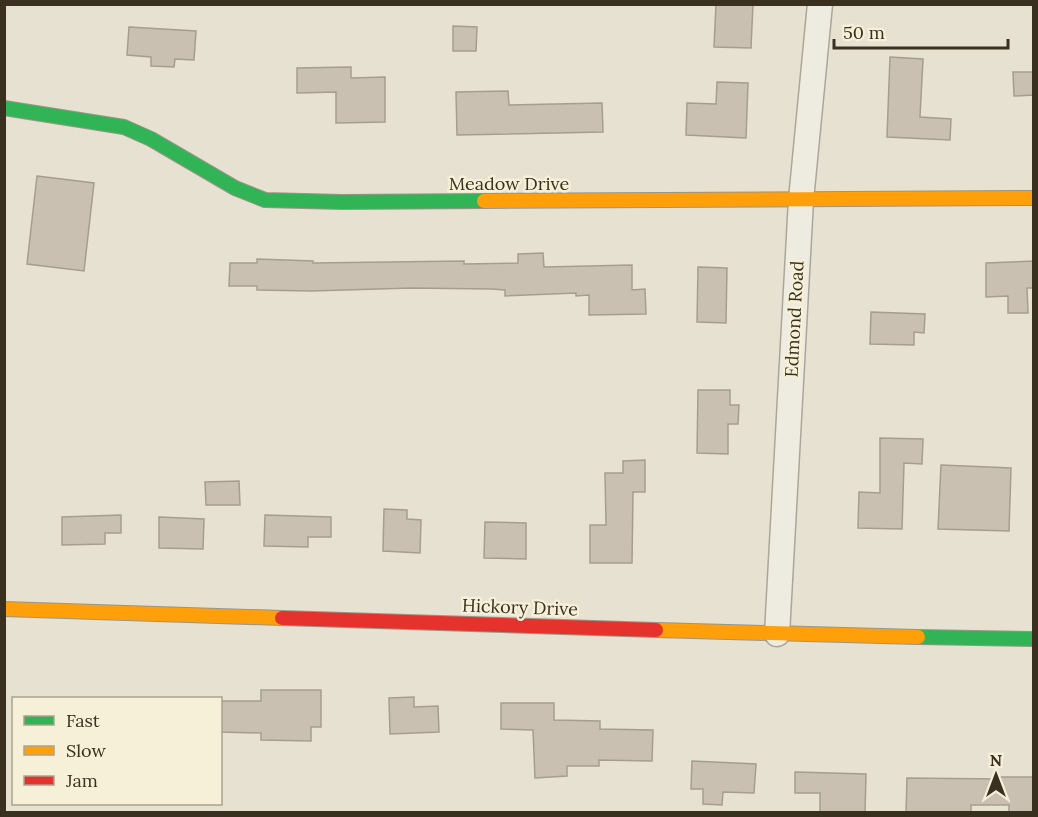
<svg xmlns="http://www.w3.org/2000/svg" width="1038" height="817" viewBox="0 0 1038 817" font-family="Lora,serif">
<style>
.building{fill:#c9c0b1;stroke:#a69d8f;stroke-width:1.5}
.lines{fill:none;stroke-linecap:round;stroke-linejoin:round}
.street-casing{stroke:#aba699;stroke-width:27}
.fast-casing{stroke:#9b9588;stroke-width:16}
.slow-casing{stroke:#9b9588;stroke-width:16}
.jam-casing{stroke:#9b9588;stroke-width:16}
.street{stroke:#eeebe1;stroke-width:24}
.fast{stroke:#30b455;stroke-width:14}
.slow{stroke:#ff9f0a;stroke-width:14}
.jam{stroke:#e5322d;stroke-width:14}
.labels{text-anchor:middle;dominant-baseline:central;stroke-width:5;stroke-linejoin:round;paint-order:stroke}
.street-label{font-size:18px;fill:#3a3020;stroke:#f5f0d7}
</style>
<rect width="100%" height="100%" fill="#e6e1d0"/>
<path class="building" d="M716 4H753L751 48 714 47Z
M453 26 477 27 476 51H453Z
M129 27 196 31 194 60 175 59 174 67 151 66V57L127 55Z
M890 57 923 59 920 117 951 119 950 140 887 137Z
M351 67V78L385 77V122L336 123V92L297 93V68Z
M1013 72H1034V95L1014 96Z
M717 82 748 83 746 138 686 135 687 103 716 104Z
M508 91 509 105 602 103 603 132 457 135 456 92Z
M37 176 94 183 84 271 27 264Z
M543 253 544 267 632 265V290L645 289 646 314 589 315V295L576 296V293L505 296V290L491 289 411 288 312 291 257 290V286H229L230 263H257V259L313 261V263L464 261V264L518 263V254Z
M1034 261V288H1027L1028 313H1008V296L986 297V263Z
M698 267 727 268 726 323 697 322Z
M871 312 925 314 924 333 914 332V345L870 344Z
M698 390H730V405H739L738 424H728V454L697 453Z
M880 438 923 439 922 464 904 463 902 529 858 528 859 492 880 493Z
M645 460V492H633L632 563H590V525H606L605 473H623V461Z
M941 465 1011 468 1009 531 938 529Z
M239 481 240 505H206L205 482Z
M384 509 407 510V519L421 520 420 553 383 551Z
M121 515V533H105V544L62 545V517Z
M265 515 331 517V537H308V547L264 546Z
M159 517 204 519 203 549 159 548Z
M485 522 526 523V559L484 558Z
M261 690H321V727H311V741L261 740V733L220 732V701H261Z
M414 697V707L438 706 439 732 390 734 389 698Z
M501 703H554V720L600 721V729L653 730 652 761 599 760V766H567V776L535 778 533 730 501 729Z
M692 761 756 764 754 793 723 792 722 805 703 804V789H691Z
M795 772 866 774 865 813H820V793H795Z
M1000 777H1034V813H1009V805H971V813H906L907 778 1000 779Z"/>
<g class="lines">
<g class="street-casing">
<path id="street" d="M777 634 801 200 820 4"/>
</g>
<g class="fast-casing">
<path id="fast" d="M4 108 124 127 151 139 235 188 265 200 342 202 484 201
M918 637 1034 639"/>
</g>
<g class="slow-casing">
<path id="slow" d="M484 201 1034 198
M4 609 282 618
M656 630 918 637"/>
</g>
<g class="jam-casing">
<path id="jam" d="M282 618 656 630"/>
</g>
<use href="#street" class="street"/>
<use href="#fast" class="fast"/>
<use href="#slow" class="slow"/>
<use href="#jam" class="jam"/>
</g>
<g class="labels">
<g class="street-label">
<text x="509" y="183">Meadow Drive</text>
<text transform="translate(794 319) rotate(-87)">Edmond Road</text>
<text transform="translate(520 607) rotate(2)">Hickory Drive</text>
</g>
</g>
<rect width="1038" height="817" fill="none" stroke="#3a3020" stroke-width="12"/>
<rect x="12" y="697" width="210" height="108" fill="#f5f0d7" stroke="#aaa38e" stroke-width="1.5"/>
<rect x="24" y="716" width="30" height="9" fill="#30b455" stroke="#aaa38e" stroke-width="1.5"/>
<text x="66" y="727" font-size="18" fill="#3a3020">Fast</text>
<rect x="24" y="746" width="30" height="9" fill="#ff9f0a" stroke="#aaa38e" stroke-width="1.5"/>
<text x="66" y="757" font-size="18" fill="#3a3020">Slow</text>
<rect x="24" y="776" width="30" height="9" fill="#e5322d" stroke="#aaa38e" stroke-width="1.5"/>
<text x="66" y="787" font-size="18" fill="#3a3020">Jam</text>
<g transform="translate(996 775)" stroke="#f5f0d7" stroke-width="4.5" paint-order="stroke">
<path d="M0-4.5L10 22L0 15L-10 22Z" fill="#3a3020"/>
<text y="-9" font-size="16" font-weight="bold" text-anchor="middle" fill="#3a3020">N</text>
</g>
<path d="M834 39v9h174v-9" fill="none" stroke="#3a3020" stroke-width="3"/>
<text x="843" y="39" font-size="18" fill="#3a3020" stroke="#f5f0d7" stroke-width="4.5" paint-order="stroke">50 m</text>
</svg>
